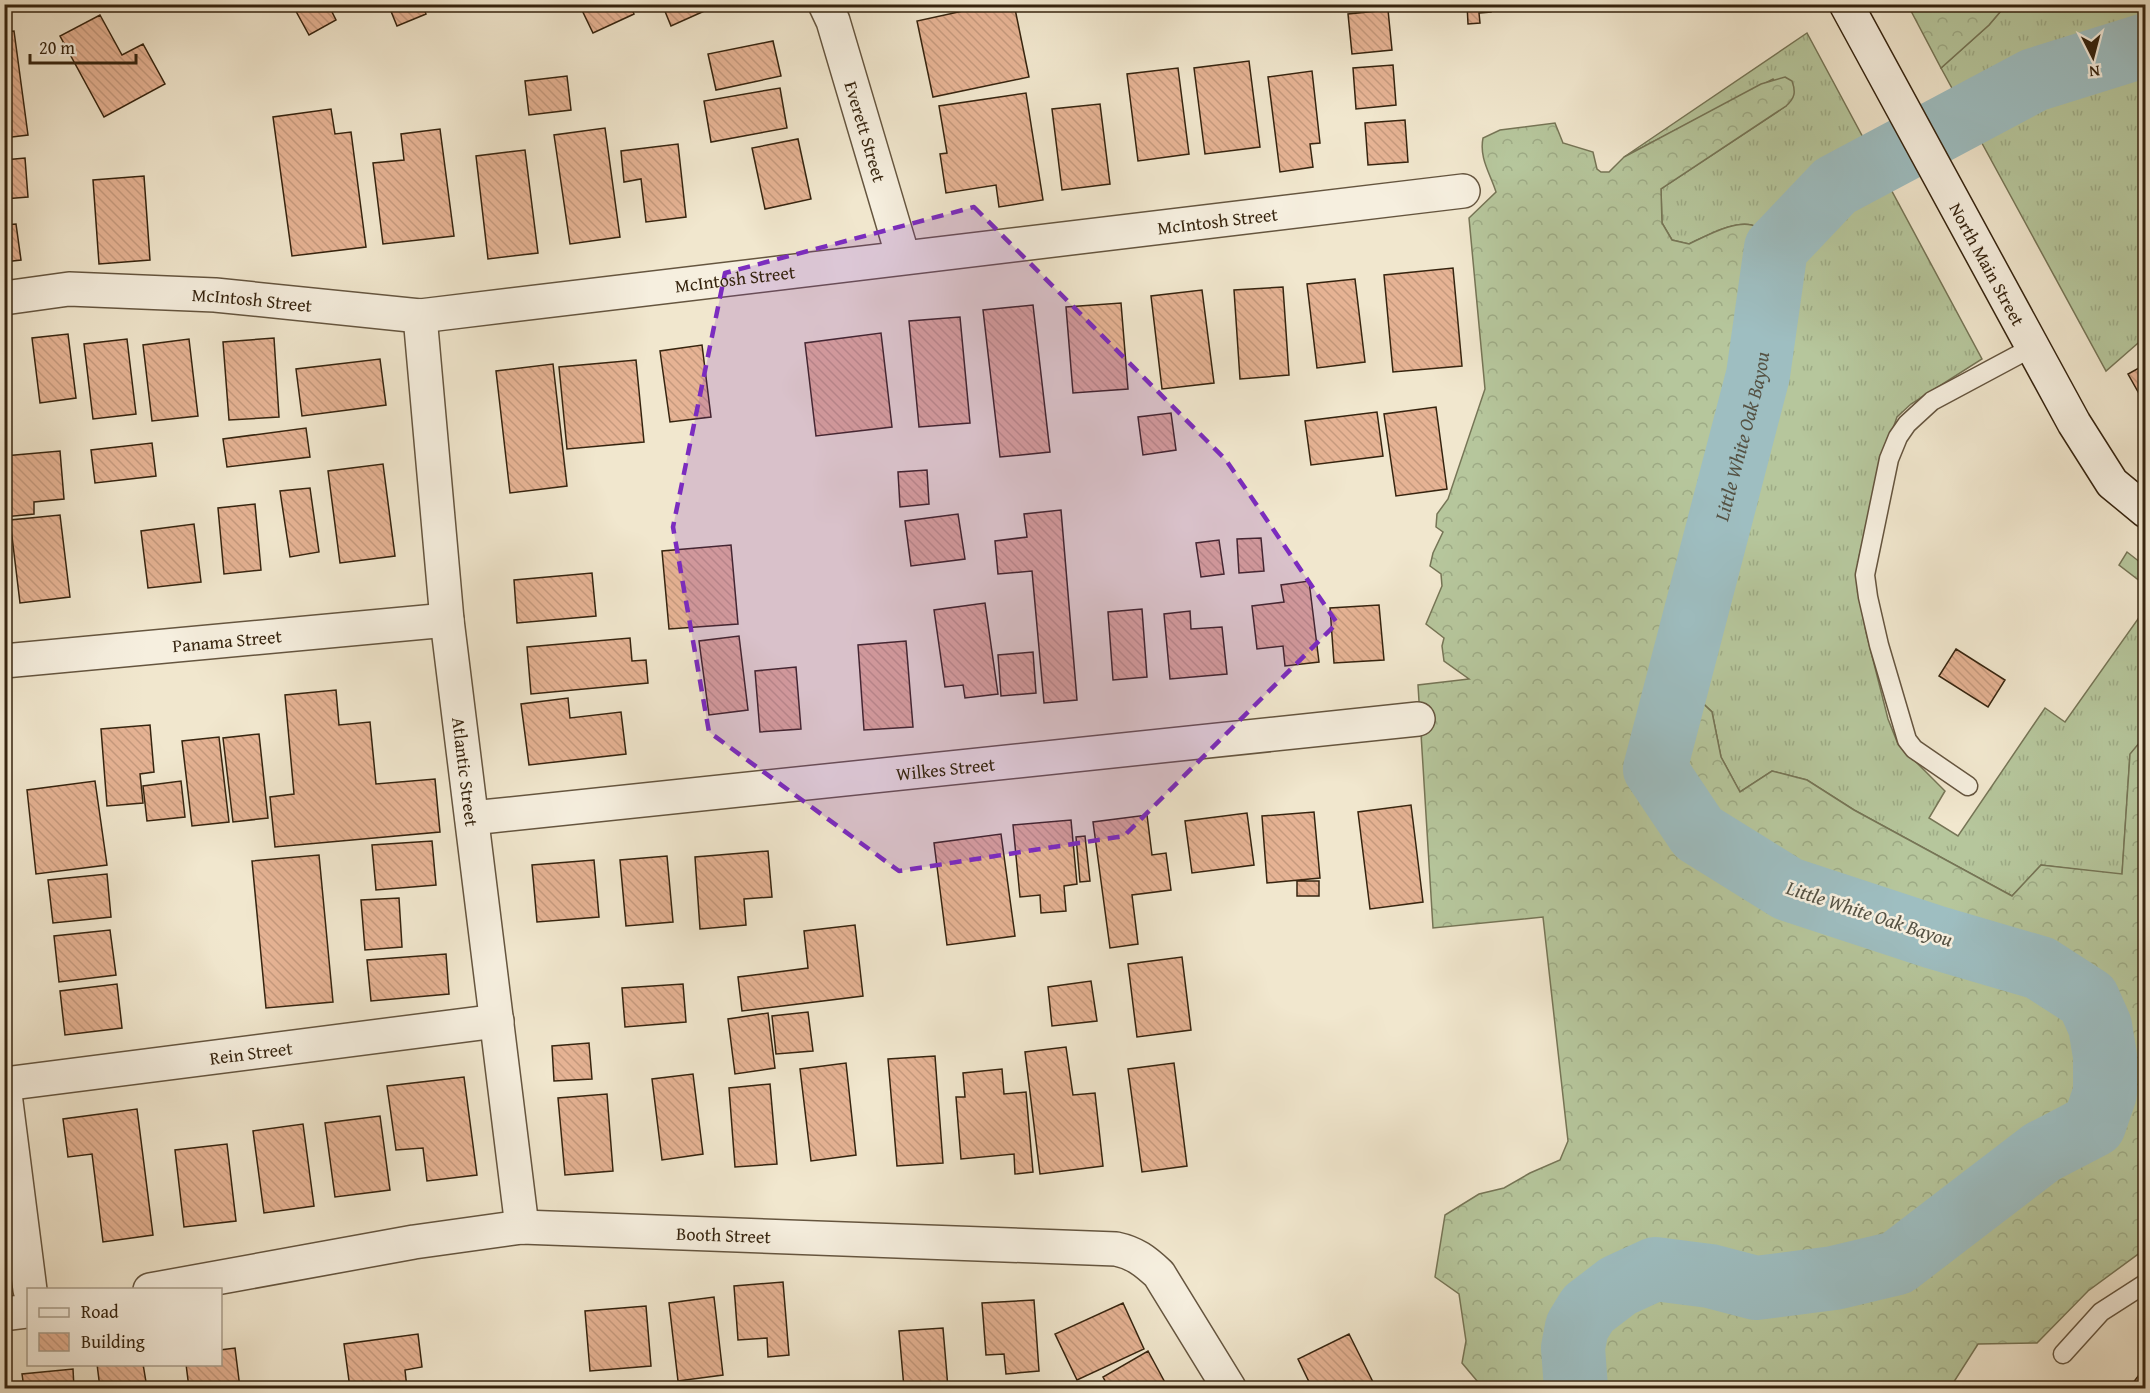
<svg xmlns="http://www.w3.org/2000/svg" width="2150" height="1393" viewBox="0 0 2150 1393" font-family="'Gentium Book Plus',serif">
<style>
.grass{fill:url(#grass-tufts);stroke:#767556;stroke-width:1.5}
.forest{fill:url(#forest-crowns);stroke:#767556;stroke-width:1.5}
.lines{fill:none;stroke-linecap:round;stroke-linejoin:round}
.river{stroke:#9ebec1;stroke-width:64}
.building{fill:url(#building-back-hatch);stroke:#36240f;stroke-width:1.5}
.service-casing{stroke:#65553f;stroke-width:21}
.minor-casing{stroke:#65553f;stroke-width:36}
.secondary-casing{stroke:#36240f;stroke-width:36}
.service{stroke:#f6efdf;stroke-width:18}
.minor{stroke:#f6efdf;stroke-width:33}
.secondary{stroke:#f6efdf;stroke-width:33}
.marked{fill:#7b2cbf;fill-opacity:0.2;stroke:#7b2cbf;stroke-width:4.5;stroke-dasharray:12 8;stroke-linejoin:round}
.labels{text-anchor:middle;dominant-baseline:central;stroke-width:5;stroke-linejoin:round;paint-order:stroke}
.street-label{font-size:18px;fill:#36240f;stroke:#f6efdf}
.water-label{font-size:20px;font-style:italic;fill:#555244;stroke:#f6efdf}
</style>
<defs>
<pattern id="grass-tufts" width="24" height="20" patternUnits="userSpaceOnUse" patternTransform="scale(1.5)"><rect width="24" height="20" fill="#b6c69c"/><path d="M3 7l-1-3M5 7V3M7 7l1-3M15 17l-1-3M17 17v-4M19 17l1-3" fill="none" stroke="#9daa85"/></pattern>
<pattern id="forest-crowns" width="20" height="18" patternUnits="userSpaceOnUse" patternTransform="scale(1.5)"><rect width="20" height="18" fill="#b6c69c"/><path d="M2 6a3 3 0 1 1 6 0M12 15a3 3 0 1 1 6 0" fill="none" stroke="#9daa85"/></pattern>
<pattern id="building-back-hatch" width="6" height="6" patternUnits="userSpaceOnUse" patternTransform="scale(1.5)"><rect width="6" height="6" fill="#e6b394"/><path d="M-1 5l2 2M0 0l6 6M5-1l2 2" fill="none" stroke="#c69a7e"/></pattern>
</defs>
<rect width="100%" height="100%" fill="#f1e7ce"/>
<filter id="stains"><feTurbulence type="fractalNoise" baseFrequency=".00333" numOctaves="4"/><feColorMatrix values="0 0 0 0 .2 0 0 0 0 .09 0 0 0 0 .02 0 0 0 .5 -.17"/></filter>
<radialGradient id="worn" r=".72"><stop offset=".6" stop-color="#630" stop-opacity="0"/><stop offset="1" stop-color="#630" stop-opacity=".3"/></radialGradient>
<path class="grass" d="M2006 5H2145V337L2106 371 1941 68 1989 25Z
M1807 33 1982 359 1911 404 1897 417 1881 463 1859 557 1857 585 1866 632 1888 719 1898 744 1945 791 1929 818 1958 836 2045 708 2065 722 2145 609V736L2130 755 2122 875 2041 865 2012 896 1854 810 1807 780 1772 771 1740 792 1721 757 1712 712 1674 676 1685 629 1683 594 1685 583 1700 561C1697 538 1700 528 1710 508L1730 506 1741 480 1740 468 1742 461 1762 453 1756 408 1761 391 1768 387 1767 377 1756 364 1752 327 1760 292 1762 262 1776 242C1770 237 1764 230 1757 227 1739 217 1706 236 1689 244L1672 240 1662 223 1661 189 1786 106 1773 79 1624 157Z
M2127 552 2145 566V585L2119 565Z"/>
<path class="forest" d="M1918 5V4L2006 5 1989 25 1941 68 1911 11Z
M1785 77 1792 81C1796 92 1795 98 1786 106L1661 189 1662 223 1672 240 1689 244C1706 236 1739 217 1757 227 1764 230 1771 237 1777 242L1762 262 1760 292 1752 327 1756 364 1767 377 1769 388 1760 391 1756 408 1762 453 1754 463 1742 462 1740 468 1743 493 1730 506 1710 508C1700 528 1697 538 1700 561L1685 583 1683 594 1685 629 1674 676 1712 712 1721 757 1740 792 1772 771 1807 780 1854 810 2012 896 2041 865 2122 874 2130 754 2145 736V1249L2088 1291 2037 1343 1978 1344 1950 1388H1483L1462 1363 1466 1341 1459 1294 1435 1277 1445 1215 1479 1194 1504 1188 1530 1173 1560 1160 1568 1141 1543 917 1433 928 1418 685 1469 679 1444 661 1442 646 1444 638 1426 624 1442 586 1441 574 1430 566 1433 553 1443 532 1436 527 1437 514 1448 499 1485 389 1469 218 1496 192C1490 173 1479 158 1483 138L1500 130 1555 123 1563 143 1593 152 1597 169 1601 172H1609L1624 157 1761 84Z"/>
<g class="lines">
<path class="river" id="s1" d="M1576 1388 1573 1348 1577 1327 1588 1309 1618 1286 1655 1269 1710 1276 1756 1288 1834 1278 1897 1263 2042 1152 2094 1125 2105 1093V1056L2100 1026 2088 999 2040 968 1934 937 1788 889 1698 833 1655 769 1758 375 1776 248 1835 186 2034 80 2146 45"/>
</g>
<path class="building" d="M292 4H328L336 20 309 35Z
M388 4H422L426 14 397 26Z
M579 4H630L634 14 593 33Z
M662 4H720L671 26Z
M995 4H1014L1029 77 933 97 917 21Z
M1467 4H1490L1491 12 1479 13 1480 23 1468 24Z
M1388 10 1392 50 1352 54 1348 14Z
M100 15 122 55 143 44 165 84 104 117 60 36Z
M14 31 28 135 4 138V32Z
M773 41 781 76 716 90 708 54Z
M1249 61 1260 147 1205 154 1194 68Z
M1393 65 1396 105 1356 109 1353 68Z
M1178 68 1189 154 1138 161 1127 74Z
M1312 71 1320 143 1310 144 1313 167 1280 172 1268 77Z
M567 76 571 110 529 115 525 81Z
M780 88 787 128 711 142 704 101Z
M1026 93 1043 200 999 207 996 185 946 193 940 154 947 153 939 106Z
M1100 104 1110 184 1062 190 1052 109Z
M331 109 335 134 351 132 366 247 292 256 273 117Z
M1405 120 1408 162 1368 165 1365 123Z
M605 128 620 237 570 244 554 135Z
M440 129 454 236 383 244 373 163 404 160 401 134Z
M798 139 811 199 765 209 752 148Z
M678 144 686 217 646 222 641 179 624 182 621 151Z
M525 150 538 253 488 259 476 156Z
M25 158 28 197 4 199V160Z
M144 176 150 260 99 264 93 180Z
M16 224 21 260 4 262V225Z
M1453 268 1462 366 1393 372 1384 275Z
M1355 279 1365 362 1317 368 1307 284Z
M1283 287 1289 375 1240 379 1234 290Z
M1202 290 1214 383 1162 389 1151 296Z
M1121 303 1128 389 1073 393 1066 307Z
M1033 305 1050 452 1000 457 983 310Z
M960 317 970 423 919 427 909 321Z
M881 333 892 427 816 436 805 343Z
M68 334 76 398 40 403 32 338Z
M274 338 279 417 229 420 223 342Z
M127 339 136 414 93 419 84 344Z
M189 339 198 416 152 421 143 345Z
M702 345 711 417 670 422 660 351Z
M380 359 386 405 302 416 296 369Z
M636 360 644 442 567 449 559 367Z
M553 364 567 486 510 493 496 371Z
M2146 364V406L2128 374Z
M1436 407 1447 489 1396 496 1384 414Z
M1377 412 1383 456 1311 465 1305 421Z
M1171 413 1176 450 1143 455 1138 417Z
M306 428 310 457 227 467 223 439Z
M152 443 156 476 95 483 91 450Z
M60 451 64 499 34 502V514L4 517V456Z
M383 464 395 556 340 563 328 471Z
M927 470 929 504 900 507 898 472Z
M310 488 319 552 290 557 280 491Z
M255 504 261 570 224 574 218 508Z
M1061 510 1077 700 1044 703 1032 571 998 574 995 541 1027 537 1024 514Z
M958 514 965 559 911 566 905 521Z
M60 515 70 597 20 603 10 520Z
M194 524 201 582 148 588 141 531Z
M1261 538 1264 571 1239 573 1237 539Z
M1219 540 1224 574 1201 577 1196 543Z
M731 545 738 624 669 629 662 551Z
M592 573 596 616 517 623 514 580Z
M1309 581 1319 662 1285 666 1283 646 1257 649 1252 606 1284 602 1281 585Z
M985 603 998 694 965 698 963 685 945 687 934 610Z
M1379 605 1384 660 1334 663 1330 608Z
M1142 609 1147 677 1113 680 1108 612Z
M1190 611 1191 629 1222 627 1227 674 1170 679 1164 614Z
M739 636 748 710 709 715 699 641Z
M630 638 632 661 646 660 648 683 531 694 527 647Z
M906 641 913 727 864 730 858 645Z
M1956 649 2005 680 1988 707 1939 676Z
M1033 652 1036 693 1001 696 998 655Z
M796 667 801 729 760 732 755 671Z
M336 690 339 725 370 722 376 784 435 779 440 832 275 847 270 797 294 794 285 695Z
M568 698 570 718 621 712 626 754 529 765 521 704Z
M150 725 154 772 140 774 143 803 107 806 101 729Z
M259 734 268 818 233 822 223 738Z
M219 737 229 822 192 826 182 741Z
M95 781 107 865 36 874 27 790Z
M181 781 185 817 147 821 143 786Z
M1411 805 1423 902 1370 909 1358 812Z
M1314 812 1320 878 1267 883 1262 816Z
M1247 813 1254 865 1192 873 1185 821Z
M1147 815 1152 855 1166 853 1171 890 1132 895 1138 944 1110 948 1093 822Z
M1071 820 1077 884 1064 886 1066 911 1041 913 1040 895 1020 897 1013 825Z
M1001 834 1015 936 947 945 934 843Z
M1085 836 1090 881 1080 882 1076 837Z
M432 841 436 885 376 890 372 845Z
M768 851 772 897 744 899 746 925 700 929 695 857Z
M319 855 333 1002 266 1008 252 861Z
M667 856 673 922 626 926 620 860Z
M594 860 599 917 537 922 532 865Z
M107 874 111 917 53 923 48 880Z
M1297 881H1319V896H1297Z
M399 898 402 947 365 950 361 900Z
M855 925 863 996 742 1011 738 977 808 968 804 931Z
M110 930 116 975 59 982 54 936Z
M446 954 449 994 371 1001 367 960Z
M1182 957 1191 1030 1137 1037 1128 964Z
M1091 981 1097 1021 1052 1026 1048 987Z
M117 984 122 1028 65 1035 60 991Z
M683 984 686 1022 625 1027 622 988Z
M808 1012 813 1051 776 1054 772 1016Z
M768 1013 775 1068 735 1074 728 1019Z
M589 1043 592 1079 554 1081 552 1046Z
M1066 1047 1073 1095 1095 1093 1103 1166 1040 1174 1025 1052Z
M935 1056 943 1163 897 1166 888 1059Z
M846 1063 856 1155 811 1161 800 1069Z
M1174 1063 1187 1166 1142 1172 1128 1069Z
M1002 1069 1004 1094 1026 1092 1033 1172 1015 1174 1014 1154 961 1159 956 1097H965L963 1073Z
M693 1074 703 1154 662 1160 652 1079Z
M464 1077 477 1175 427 1181 423 1148 396 1150 387 1086Z
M770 1084 777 1164 735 1167 729 1088Z
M607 1094 613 1171 565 1175 558 1098Z
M137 1109 153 1235 103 1242 92 1154 68 1157 63 1119Z
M380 1116 390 1190 335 1197 325 1123Z
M303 1124 314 1206 264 1213 253 1131Z
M227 1144 236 1221 184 1227 175 1150Z
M783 1282 789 1355 768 1357 767 1338 738 1340 734 1286Z
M714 1297 723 1375 678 1381 669 1303Z
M1034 1300 1039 1371 1006 1374 1004 1354 986 1355 982 1303Z
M1123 1303 1144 1349 1077 1380 1055 1334Z
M646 1306 651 1366 590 1371 585 1311Z
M943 1328 948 1388H904L899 1331Z
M418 1334 422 1367 405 1370 407 1388H350L344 1344Z
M1349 1334 1376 1388H1312L1298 1359Z
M235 1348 240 1388H189L186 1364H220V1350Z
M1148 1351 1168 1388H1109L1103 1377Z
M97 1364H143L147 1388H100Z
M73 1369 74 1388H24L22 1374Z
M2139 1375 2146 1380V1388H2129Z"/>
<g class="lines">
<g class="service-casing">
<path id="service" d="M1968 786 1914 749 1907 740 1879 645 1868 597 1865 575 1889 459 1898 437 1907 424 1932 401 2033 347
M2063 1354 2101 1312 2146 1283"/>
</g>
<g class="minor-casing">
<g id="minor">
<path id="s2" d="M825 4 833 21 903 257"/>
<path id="s3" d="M4 298 69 289 215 295 420 316 1463 191"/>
<path id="s4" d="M420 316 447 620 522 1227"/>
<path id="s5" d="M4 661 447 620"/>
<path id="s6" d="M472 818 1418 719"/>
<path id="s7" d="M4 1084 497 1021"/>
<path d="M4 1086 30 1290"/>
<path id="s8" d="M150 1290 414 1242 522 1227 1116 1249C1135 1253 1145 1261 1159 1274L1229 1388"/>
<path d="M4 1314 28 1311"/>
</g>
</g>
<g class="secondary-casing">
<g id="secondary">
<path id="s9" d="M1846 4 2074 423 2112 483 2146 511"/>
</g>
</g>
<use href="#service" class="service"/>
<use href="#minor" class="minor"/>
<use href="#secondary" class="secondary"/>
</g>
<path class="marked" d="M974 207 1226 460 1337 623 1124 836 899 871 709 732 673 527 725 273Z"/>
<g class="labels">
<g class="street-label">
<text stroke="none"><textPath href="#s2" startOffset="134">Everett Street</textPath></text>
<text stroke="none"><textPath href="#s3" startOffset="1221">McIntosh Street</textPath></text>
<text stroke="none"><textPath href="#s9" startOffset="296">North Main Street</textPath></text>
<text stroke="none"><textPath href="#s3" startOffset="735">McIntosh Street</textPath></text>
<text stroke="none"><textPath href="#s3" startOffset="249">McIntosh Street</textPath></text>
<text stroke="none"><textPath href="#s5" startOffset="224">Panama Street</textPath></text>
<text stroke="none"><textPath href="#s6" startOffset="476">Wilkes Street</textPath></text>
<text stroke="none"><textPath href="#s4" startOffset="458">Atlantic Street</textPath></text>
<text stroke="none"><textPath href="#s7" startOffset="249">Rein Street</textPath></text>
<text stroke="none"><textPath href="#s8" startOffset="579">Booth Street</textPath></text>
</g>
<g class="water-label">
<text stroke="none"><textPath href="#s1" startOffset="1628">Little White Oak Bayou</textPath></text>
<text transform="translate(1870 913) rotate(18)">Little White Oak Bayou</text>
</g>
</g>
<rect width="2150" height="1393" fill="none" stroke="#f1e7ce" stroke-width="24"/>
<rect x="6" y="6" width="2138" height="1381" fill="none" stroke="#36240f" stroke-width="3"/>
<rect x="12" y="12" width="2126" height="1369" fill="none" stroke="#36240f" stroke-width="1.5"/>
<rect x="27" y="1288" width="195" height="78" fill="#f6efdf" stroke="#a99e8c" stroke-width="1.5"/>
<rect x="39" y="1308" width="30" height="9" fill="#f6efdf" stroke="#a99e8c" stroke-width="1.5"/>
<text x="81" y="1318" font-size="18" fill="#36240f">Road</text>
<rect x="39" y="1333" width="30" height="18" fill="url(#building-back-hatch)" stroke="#a99e8c" stroke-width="1.5"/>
<text x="81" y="1348" font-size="18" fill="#36240f">Building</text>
<g transform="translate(2093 57) rotate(174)" stroke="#f6efdf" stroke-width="4.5" paint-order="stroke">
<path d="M0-4.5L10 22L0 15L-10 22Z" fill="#36240f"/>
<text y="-9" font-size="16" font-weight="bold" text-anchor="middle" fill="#36240f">N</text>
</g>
<path d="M30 54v9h106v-9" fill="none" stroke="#36240f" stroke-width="3"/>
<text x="39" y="54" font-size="18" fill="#36240f" stroke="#f6efdf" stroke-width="4.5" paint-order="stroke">20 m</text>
<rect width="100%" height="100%" filter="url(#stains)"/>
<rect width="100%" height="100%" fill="url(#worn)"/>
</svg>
